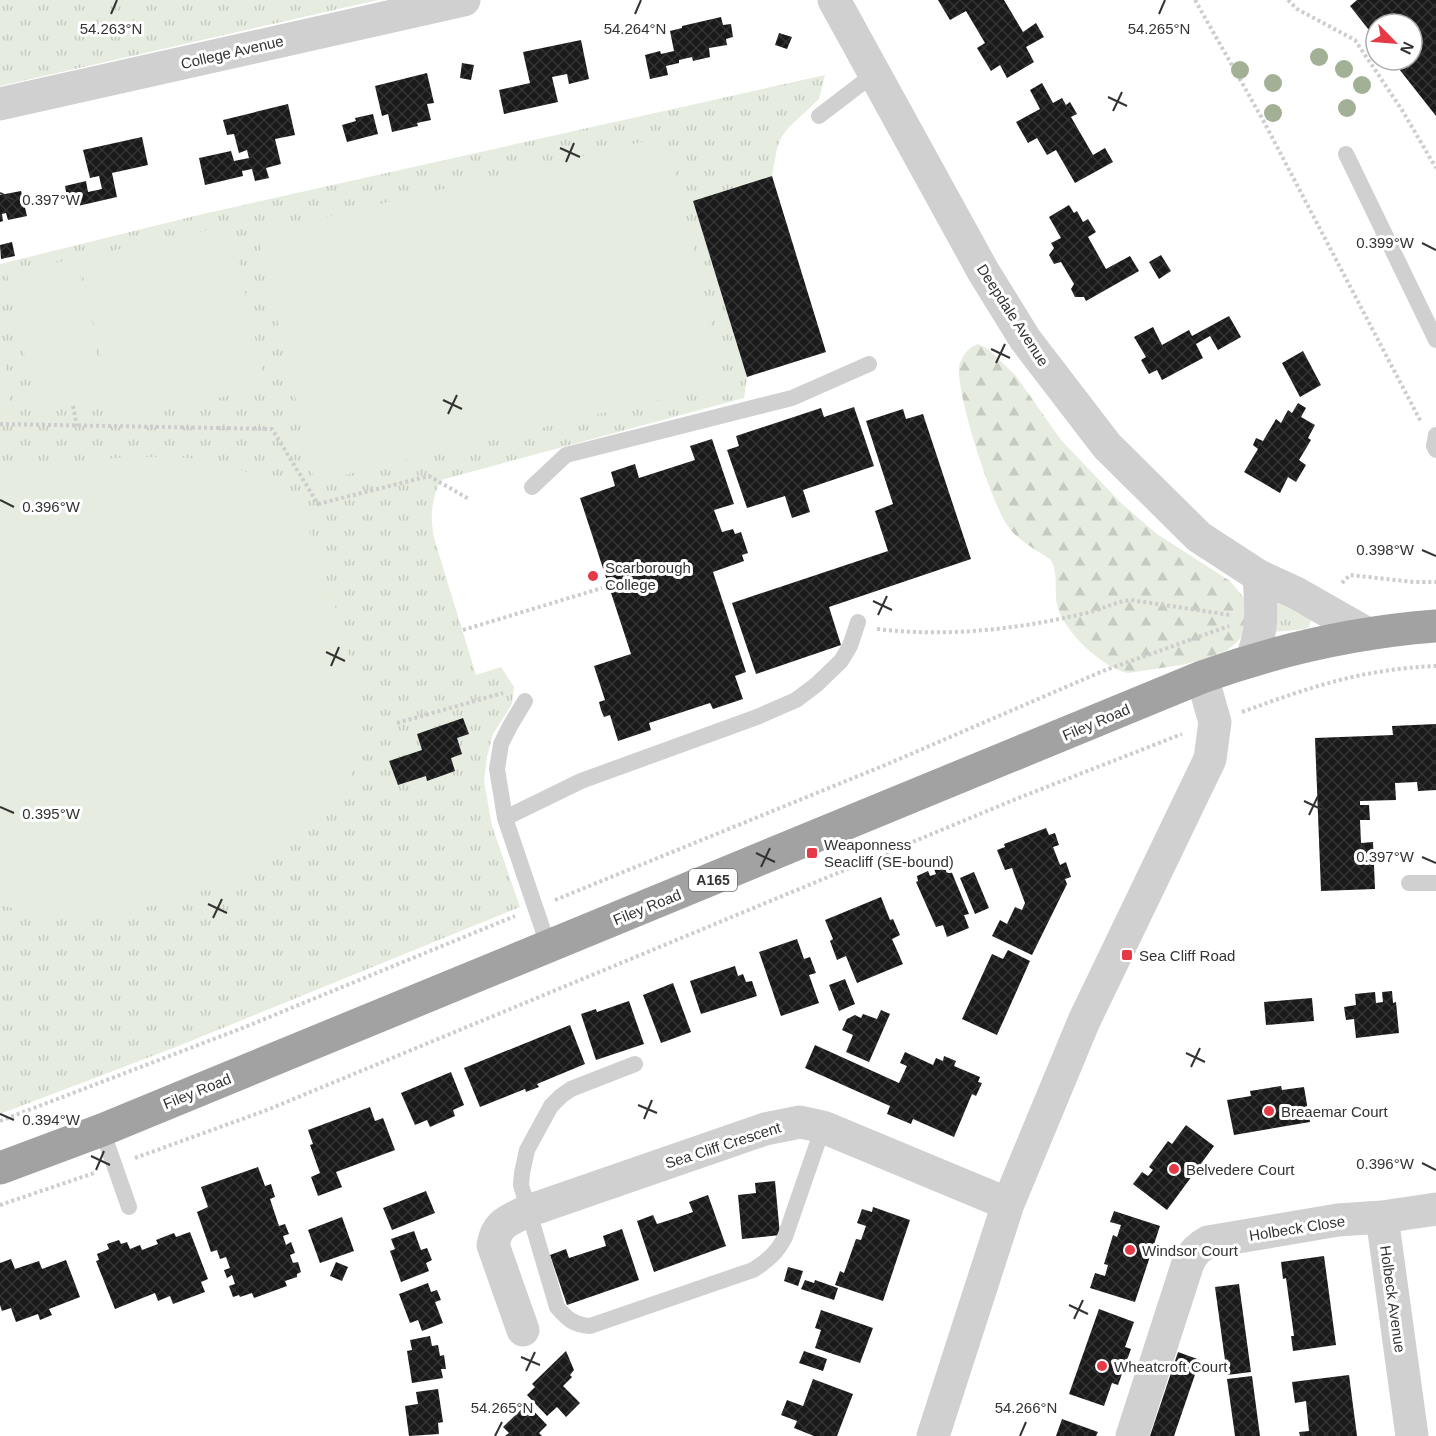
<svg xmlns="http://www.w3.org/2000/svg" width="1436" height="1436" viewBox="0 0 1436 1436" font-family="Arial,sans-serif">
<style>
.grass{fill:url(#grass-tufts)}
.forest{fill:url(#forest-firs)}
.garden{fill:#e6ecdf}
.building{fill:url(#building-cross-hatch)}
.lines{fill:none;stroke-linecap:round;stroke-linejoin:round}
.path{stroke:#cdcdcd;stroke-width:4;stroke-dasharray:3 3;stroke-linecap:butt}
.service{stroke:#d0d0d0;stroke-width:16}
.minor{stroke:#d0d0d0;stroke-width:33}
.trunk{stroke:#a2a2a2;stroke-width:33}
.tree{fill:#a2b095}
.ticks{fill:none;stroke:#333;stroke-width:2}
.poi-dot{fill:#e63946;stroke:#fff;stroke-width:2}
.labels{text-anchor:middle;dominant-baseline:central;stroke-width:6;stroke-linejoin:round;paint-order:stroke}
.shield{fill:#fff;stroke:#707070;stroke-width:1.5}
.shield-label{font-size:14px;font-weight:bold;fill:#333}
.street-label{font-size:15px;fill:#333;stroke:#fff}
.poi-label{font-size:15px;fill:#333;stroke:#fff;text-anchor:start}
.ticks-label{font-size:15px;text-anchor:middle;fill:#333;stroke:#fff;stroke-width:6;stroke-linejoin:round;paint-order:stroke}
</style>
<defs>
<pattern id="grass-tufts" width="24" height="20" patternUnits="userSpaceOnUse" patternTransform="scale(1.5)"><rect width="24" height="20" fill="#e6ecdf"/><path d="M3 7l-1-3M5 7V3M7 7l1-3M15 17l-1-3M17 17v-4M19 17l1-3" fill="none" stroke="#c6cbc0"/></pattern>
<pattern id="forest-firs" width="22" height="20" patternUnits="userSpaceOnUse" patternTransform="scale(1.5)"><rect width="22" height="20" fill="#e6ecdf"/><path d="M5 1l3.5 6h-7zM16 11l3.5 6h-7z" fill="#c6cbc0"/></pattern>
<pattern id="building-cross-hatch" width="8" height="8" patternUnits="userSpaceOnUse" patternTransform="scale(1.5)"><rect width="8" height="8" fill="#1a1a1a"/><path d="M0 0l8 8M0 8l8-8" fill="none" stroke="#333"/></pattern>
</defs>
<rect width="100%" height="100%" fill="#fff"/>
<path class="grass" d="M0 0H378L0 86Z
M825 75 819 99 789 127 781 138 777 148 772 176 693 201 747 377 744 398 441 480C431 499 430 517 434 538L476 675 501 667 514 687 512 704 493 734 487 757 484 781 492 826 520 907 176 1047 0 1114V264L203 214Z
M1277 602 1311 620 1309 627 1305 629 1274 632V604Z"/>
<path class="forest" d="M978 344 988 349 1016 376 1061 440 1122 504 1157 534 1230 581 1244 598 1246 603V627L1241 638 1228 650 1202 660 1181 665 1128 673C1102 668 1062 630 1057 604 1054 590 1059 572 1050 559 1035 549 1017 540 1007 525 991 500 957 397 959 368 960 358 968 347 978 344Z"/>
<path class="garden" d="M667 136 725 384 315 482 257 233Z
M230 225 266 387 115 421 79 258Z
M76 258 107 398 38 414 7 274Z
M0 325 11 411 0 413Z
M128 457C176 457 221 454 263 481 277 490 290 501 300 515 317 541 325 573 334 603 346 642 359 682 360 723 360 741 357 759 350 776 314 864 164 916 76 915 50 915 25 911 0 905V474L56 463Z"/>
<path class="building" d="M938 0H1004L1023 32 1036 23 1044 37 1026 47 1034 62 1007 78 1000 65 991 71 977 48 985 43 966 11 950 20Z
M1357 0H1436V116L1392 60H1412V24H1376V39L1350 6Z
M721 17 723 25 731 24 733 37 726 39 727 45 709 48 710 57 693 61 692 57 679 60V63L666 66 668 75 650 79 645 55 660 51 661 54 674 51 670 31 682 28V26Z
M779 33 792 37 787 49 775 45Z
M581 40 589 79 569 84 567 74 552 77 558 102 504 114 499 90 530 83 523 52Z
M462 63 474 65 471 80 460 78Z
M427 73 434 103 427 104 431 120 417 123 418 126 392 132 388 114 382 116 375 86Z
M1042 83 1053 103 1062 98 1066 105 1070 102 1077 114 1071 117 1093 155 1105 148 1113 162 1075 183 1056 150 1047 155 1037 138 1028 143 1016 122 1040 109 1030 90Z
M288 104 295 135 275 139 281 164 266 168 269 178 255 181 252 169 242 171 243 176 205 185 199 158 231 151 234 161 249 158 247 150 239 153 234 134 227 135 223 120Z
M373 114 378 134 347 142 342 125 356 121 355 118Z
M142 137 148 165 112 173 117 197 69 208 65 186 86 181 88 192 102 189 99 176 90 178 83 150Z
M772 176 826 352 747 377 693 201Z
M21 191 27 216 8 220 6 213 2 214 3 221 0 222V195Z
M1069 205 1074 213 1077 211 1083 222 1088 219 1096 232 1088 237 1106 269 1130 256 1139 271 1086 301 1084 297H1075L1071 289 1074 284 1061 262 1054 264 1049 255 1054 248 1051 243 1061 238 1049 217Z
M12 242 15 256 1 259 0 245Z
M1161 255 1171 271 1159 279 1149 262Z
M1229 316 1241 337 1218 350 1210 336 1196 344 1203 358 1162 380 1157 370 1149 374 1141 360 1146 357 1134 337 1153 327 1162 345 1189 330 1192 336Z
M1303 351 1321 385 1300 397 1282 363Z
M1298 403 1306 408 1301 417 1315 425 1308 438 1311 440 1299 460 1306 465 1296 482 1288 477 1280 493 1244 472 1258 449 1253 445 1256 438 1263 441 1276 419 1281 423 1288 410 1292 413Z
M854 407 874 466 803 490 810 512 792 518 785 496 747 508 727 450 739 446 736 436 821 408 824 417Z
M903 409 906 419 923 414 971 559 829 607 841 645 756 674 732 603 888 551 875 511 893 504 866 421Z
M712 439 734 504 714 510 722 532 733 529 735 534 741 532 748 553 742 555 744 561 713 572 746 672 735 676 743 699 713 709 710 703 649 723 651 730 618 741 610 715 604 717 601 710 599 702 605 700 594 666 631 654 580 498 615 486 611 472 635 464 639 478 695 460 690 446Z
M463 718 469 734 457 738 462 754 451 758 455 771 427 781 426 776 398 785 389 761 422 750 417 734Z
M1436 724V790L1418 791 1417 782 1395 783 1396 800 1360 801V805H1369L1370 820H1360L1361 843 1373 842 1375 889 1321 891 1315 738 1393 735 1392 726Z
M1046 828 1049 835 1055 833 1059 845 1053 847 1060 865 1066 862 1071 877 1065 879 1067 884 1032 955 992 936 1000 920 1007 924 1015 907 1022 910 1025 903 1012 868 1005 870 997 850 1005 847 1004 844Z
M946 864 948 869 950 868 969 914 964 915 969 928 947 937 943 925 936 927 916 882 918 881 917 876 928 871 930 876 936 874 934 869Z
M974 872 989 908 975 914 960 878Z
M881 897 890 920 893 919 900 935 892 939 903 964 857 983 846 956 837 960 830 941 833 939 825 920Z
M797 939 804 959 810 957 816 973 809 975 819 1003 781 1016 759 952Z
M1008 950 1030 961 997 1035 962 1019 992 954 1003 959Z
M735 966 738 976 743 974 746 982 752 981 757 996 701 1014 690 981Z
M845 979 855 1004 839 1011 829 985Z
M673 983 691 1032 661 1043 643 995Z
M1392 991 1393 1003 1396 1002 1399 1033 1356 1038 1354 1019 1346 1020 1344 1007 1356 1005 1355 994 1375 992 1376 1003 1383 1002 1382 992Z
M1312 998 1314 1021 1266 1025 1264 1002Z
M629 1001 644 1044 596 1060 581 1014 596 1009 597 1012Z
M881 1010 890 1014 869 1062 846 1052 853 1035 842 1030 847 1019 855 1015 861 1018 863 1014 877 1019Z
M570 1025 585 1064 537 1084 539 1087 526 1092 525 1089 480 1107 464 1068Z
M815 1045 899 1083 907 1066 900 1063 905 1052 933 1065 936 1058 943 1061 944 1056 956 1061 954 1066 980 1077 978 1082 982 1083 976 1096 972 1094 954 1137 913 1119 911 1124 887 1114 890 1106 805 1068Z
M451 1072 464 1105 453 1110 455 1116 430 1127 427 1120 415 1125 401 1093Z
M1281 1086 1282 1090 1304 1087 1310 1122 1234 1135 1227 1100 1251 1096 1250 1091Z
M370 1107 375 1121 383 1118 395 1150 336 1172 342 1187 318 1196 311 1177 320 1173 310 1145 313 1144 308 1130Z
M1186 1125 1214 1146 1167 1210 1133 1184 1142 1172 1148 1176 1153 1170 1149 1167 1168 1141 1172 1144Z
M258 1167 265 1186 271 1184 275 1197 270 1199 279 1226 285 1224 289 1234 283 1236 286 1245 291 1242 295 1253 290 1255 293 1263 298 1262 301 1272 297 1274V1277L285 1281 287 1286 254 1298 252 1293 240 1297 239 1295 233 1297 229 1286 235 1284 232 1275 227 1278 224 1270 230 1268 226 1257 220 1259 217 1250 211 1252 197 1212 208 1207 201 1187Z
M775 1181 780 1235 742 1239 738 1195 756 1193 755 1183Z
M426 1191 435 1213 392 1230 383 1208Z
M708 1195 726 1246 654 1272 637 1221 653 1215 657 1224 676 1218 693 1212 689 1202Z
M873 1207 910 1220 883 1301 835 1285 840 1271 844 1273 856 1239 861 1240 866 1226 857 1223 862 1209 872 1212Z
M1114 1211 1160 1226 1135 1302 1090 1288 1095 1273 1105 1276 1108 1265 1104 1264 1113 1235 1117 1237 1121 1225 1110 1222Z
M342 1217 354 1251 320 1263 308 1230Z
M622 1229 639 1280 567 1305 550 1255 566 1249 569 1258 606 1246 603 1236Z
M414 1231 421 1250 427 1248 432 1260 426 1263 429 1271 401 1282 390 1251 395 1249 391 1239Z
M190 1232 208 1279 201 1282 205 1292 173 1304 170 1296 158 1301 155 1293 115 1309 96 1261 99 1260 97 1254 109 1249 107 1244 119 1240 121 1244 127 1242 130 1249 140 1245 142 1250 158 1244 156 1240 174 1233 176 1237Z
M1324 1256 1336 1345 1293 1351 1291 1336H1294L1286 1278 1283 1279 1281 1262Z
M11 1259 15 1269 39 1261 42 1269 66 1260 80 1297 49 1309 52 1315 40 1320 38 1314 16 1322 11 1308 2 1311 0 1305V1263Z
M336 1262 348 1267 342 1281 330 1276Z
M788 1267 803 1271 798 1286 784 1281Z
M805 1280 814 1283 815 1280 838 1288 834 1300 801 1289Z
M428 1283 431 1292 437 1290 441 1300 435 1302 443 1323 422 1331 418 1320 410 1323 399 1294Z
M1239 1284 1251 1372 1227 1375 1215 1287Z
M1099 1309 1134 1322 1125 1347 1131 1349 1118 1385 1112 1383 1104 1406 1069 1394Z
M821 1310 873 1328 860 1363 815 1348 821 1330 815 1328Z
M430 1336 432 1346 438 1345 440 1356 444 1355 446 1369H441L443 1378 412 1383 407 1351 412 1350 410 1340Z
M566 1351 574 1370 570 1375 572 1377 563 1386 580 1403 566 1417 557 1407 547 1416 527 1395 535 1387 532 1384Z
M804 1351 827 1359 823 1371 799 1363Z
M1178 1352 1200 1360 1174 1436H1150Z
M1349 1375 1357 1436H1300L1299 1432 1309 1431 1306 1401 1295 1403 1292 1382Z
M1252 1376 1260 1436H1235L1227 1379Z
M813 1379 853 1394 837 1436H814L794 1428 797 1421 781 1415 787 1400 803 1406Z
M438 1389 443 1422 438 1423 439 1434 409 1436 405 1406 418 1404 416 1392Z
M527 1404 547 1425 539 1433 542 1436H505L509 1433 503 1427Z
M1062 1419 1098 1432 1096 1436H1056Z"/>
<g class="lines">
<path class="path" d="M1195 0 1263 120 1421 422
M1288 0 1297 9 1355 40 1402 110 1436 168
M73 406 77 426
M0 424 272 429 318 504 429 476 469 499
M1342 583 1350 575 1414 582H1436
M877 629C946 637 1014 630 1082 614 1099 611 1113 602 1131 600L1230 615
M463 630 602 588
M1242 712C1310 687 1363 669 1436 666
M397 723 503 693
M555 900 890 763 1103 671 1229 626
M0 1121 245 1027 515 916
M135 1158 267 1110 1016 799 1182 734
M0 1205 94 1173"/>
<path class="service" d="M819 116 874 74
M1346 154 1436 340
M1436 435 1434 446 1436 450
M532 487 566 455 792 398 869 364
M525 701 510 726 501 744 497 769 505 818 548 945
M505 818 581 781 757 717 796 700 816 685 841 661 850 646 858 622
M1409 883H1436
M635 1064 571 1089 561 1096 551 1106 527 1150 522 1173 521 1185 557 1307C567 1319 574 1325 590 1326L753 1270C767 1261 777 1253 785 1237L823 1127
M102 1130 129 1207"/>
<path class="minor" d="M834 0 983 271 1025 339 1107 446 1199 537 1259 576 1296 593 1368 634
M0 104 464 0
M1251 660C1264 630 1261 608 1259 576
M523 1330 493 1245C497 1222 510 1220 528 1211L765 1129 800 1122 823 1127 1008 1204
M933 1436 1008 1204 1084 1021 1210 759 1215 722 1202 677
M1132 1436 1188 1263C1193 1253 1198 1247 1208 1242L1338 1220 1382 1217
M1412 1436 1382 1217 1436 1209"/>
<path class="trunk" d="M0 1168 102 1130 1202 677C1277 650 1357 632 1436 626"/>
</g>
<g class="tree">
<circle cx="1319" cy="57" r="9"/>
<circle cx="1344" cy="69" r="9"/>
<circle cx="1240" cy="70" r="9"/>
<circle cx="1273" cy="83" r="9"/>
<circle cx="1362" cy="85" r="9"/>
<circle cx="1347" cy="108" r="9"/>
<circle cx="1273" cy="113" r="9"/>
</g>
<path class="ticks" d="M111 14 117 0M635 14 641 0M1159 14 1165 0M1108 97 1127 106M1113 111 1122 92M560 148 580 157M566 162 574 143M0 193 14 200M1422 243 1436 250M991 349 1010 358M996 363 1005 344M443 400 462 409M448 414 457 395M0 500 14 507M1422 550 1436 556M873 601 892 610M878 615 887 596M326 652 345 661M331 666 339 647M1304 801 1323 810M0 807 14 813M1309 815 1318 796M756 853 775 862M1422 857 1436 863M761 867 770 848M208 904 227 913M213 918 222 899M1186 1053 1205 1062M1191 1067 1200 1048M638 1105 657 1113M0 1114 14 1120M644 1119 652 1100M91 1156 110 1165M1422 1163 1436 1170M96 1170 104 1151M1069 1305 1088 1314M1074 1319 1083 1300M521 1357 540 1365M526 1371 535 1352M495 1436 502 1422M1020 1436 1026 1422"/>
<g class="poi-dot">
<circle cx="593" cy="576" r="6"/>
<rect x="806" y="847" width="12" height="12" rx="3"/>
<rect x="1121" y="949" width="12" height="12" rx="3"/>
<circle cx="1269" cy="1111" r="6"/>
<circle cx="1174" cy="1169" r="6"/>
<circle cx="1130" cy="1250" r="6"/>
<circle cx="1102" cy="1366" r="6"/>
</g>
<g class="labels">
<rect class="shield" x="689" y="869" width="48" height="22" rx="4.5"/>
<g class="shield-label">
<text x="713" y="880">A165</text>
</g>
<g class="street-label">
<text transform="translate(232 52) rotate(-13)">College Avenue</text>
<text transform="translate(1013 315) rotate(57)">Deepdale Avenue</text>
<text transform="translate(1096 722) rotate(-23)">Filey Road</text>
<text transform="translate(647 907) rotate(-22)">Filey Road</text>
<text transform="translate(197 1091) rotate(-22)">Filey Road</text>
<text transform="translate(723 1145) rotate(-18)">Sea Cliff Crescent</text>
<text transform="translate(1297 1228) rotate(-9)">Holbeck Close</text>
<text transform="translate(1393 1299) rotate(82)">Holbeck Avenue</text>
</g>
<g class="poi-label">
<text x="605" y="567">Scarborough<tspan x="605" dy="17">College</tspan></text>
<text x="824" y="844">Weaponness<tspan x="824" dy="17">Seacliff (SE-bound)</tspan></text>
<text x="1139" y="955">Sea Cliff Road</text>
<text x="1281" y="1111">Breaemar Court</text>
<text x="1186" y="1169">Belvedere Court</text>
<text x="1142" y="1250">Windsor Court</text>
<text x="1114" y="1366">Wheatcroft Court</text>
</g>
</g>
<g class="ticks-label">
<text x="111" y="34">54.263°N</text>
<text x="635" y="34">54.264°N</text>
<text x="1159" y="34">54.265°N</text>
<text x="51" y="205">0.397°W</text>
<text x="1385" y="248">0.399°W</text>
<text x="51" y="512">0.396°W</text>
<text x="1385" y="555">0.398°W</text>
<text x="51" y="819">0.395°W</text>
<text x="1385" y="862">0.397°W</text>
<text x="51" y="1125">0.394°W</text>
<text x="1385" y="1169">0.396°W</text>
<text x="502" y="1413">54.265°N</text>
<text x="1026" y="1413">54.266°N</text>
</g>
<g transform="translate(1394 42) rotate(115)"><circle r="28" fill="#ffffff" stroke="#adadad" stroke-width="1.5"/>
<path d="M0-4.5L10 22L0 15L-10 22Z" fill="#e63946"/>
<text y="-9" font-size="16" font-weight="bold" text-anchor="middle" fill="#333333">N</text>
</g>
</svg>
